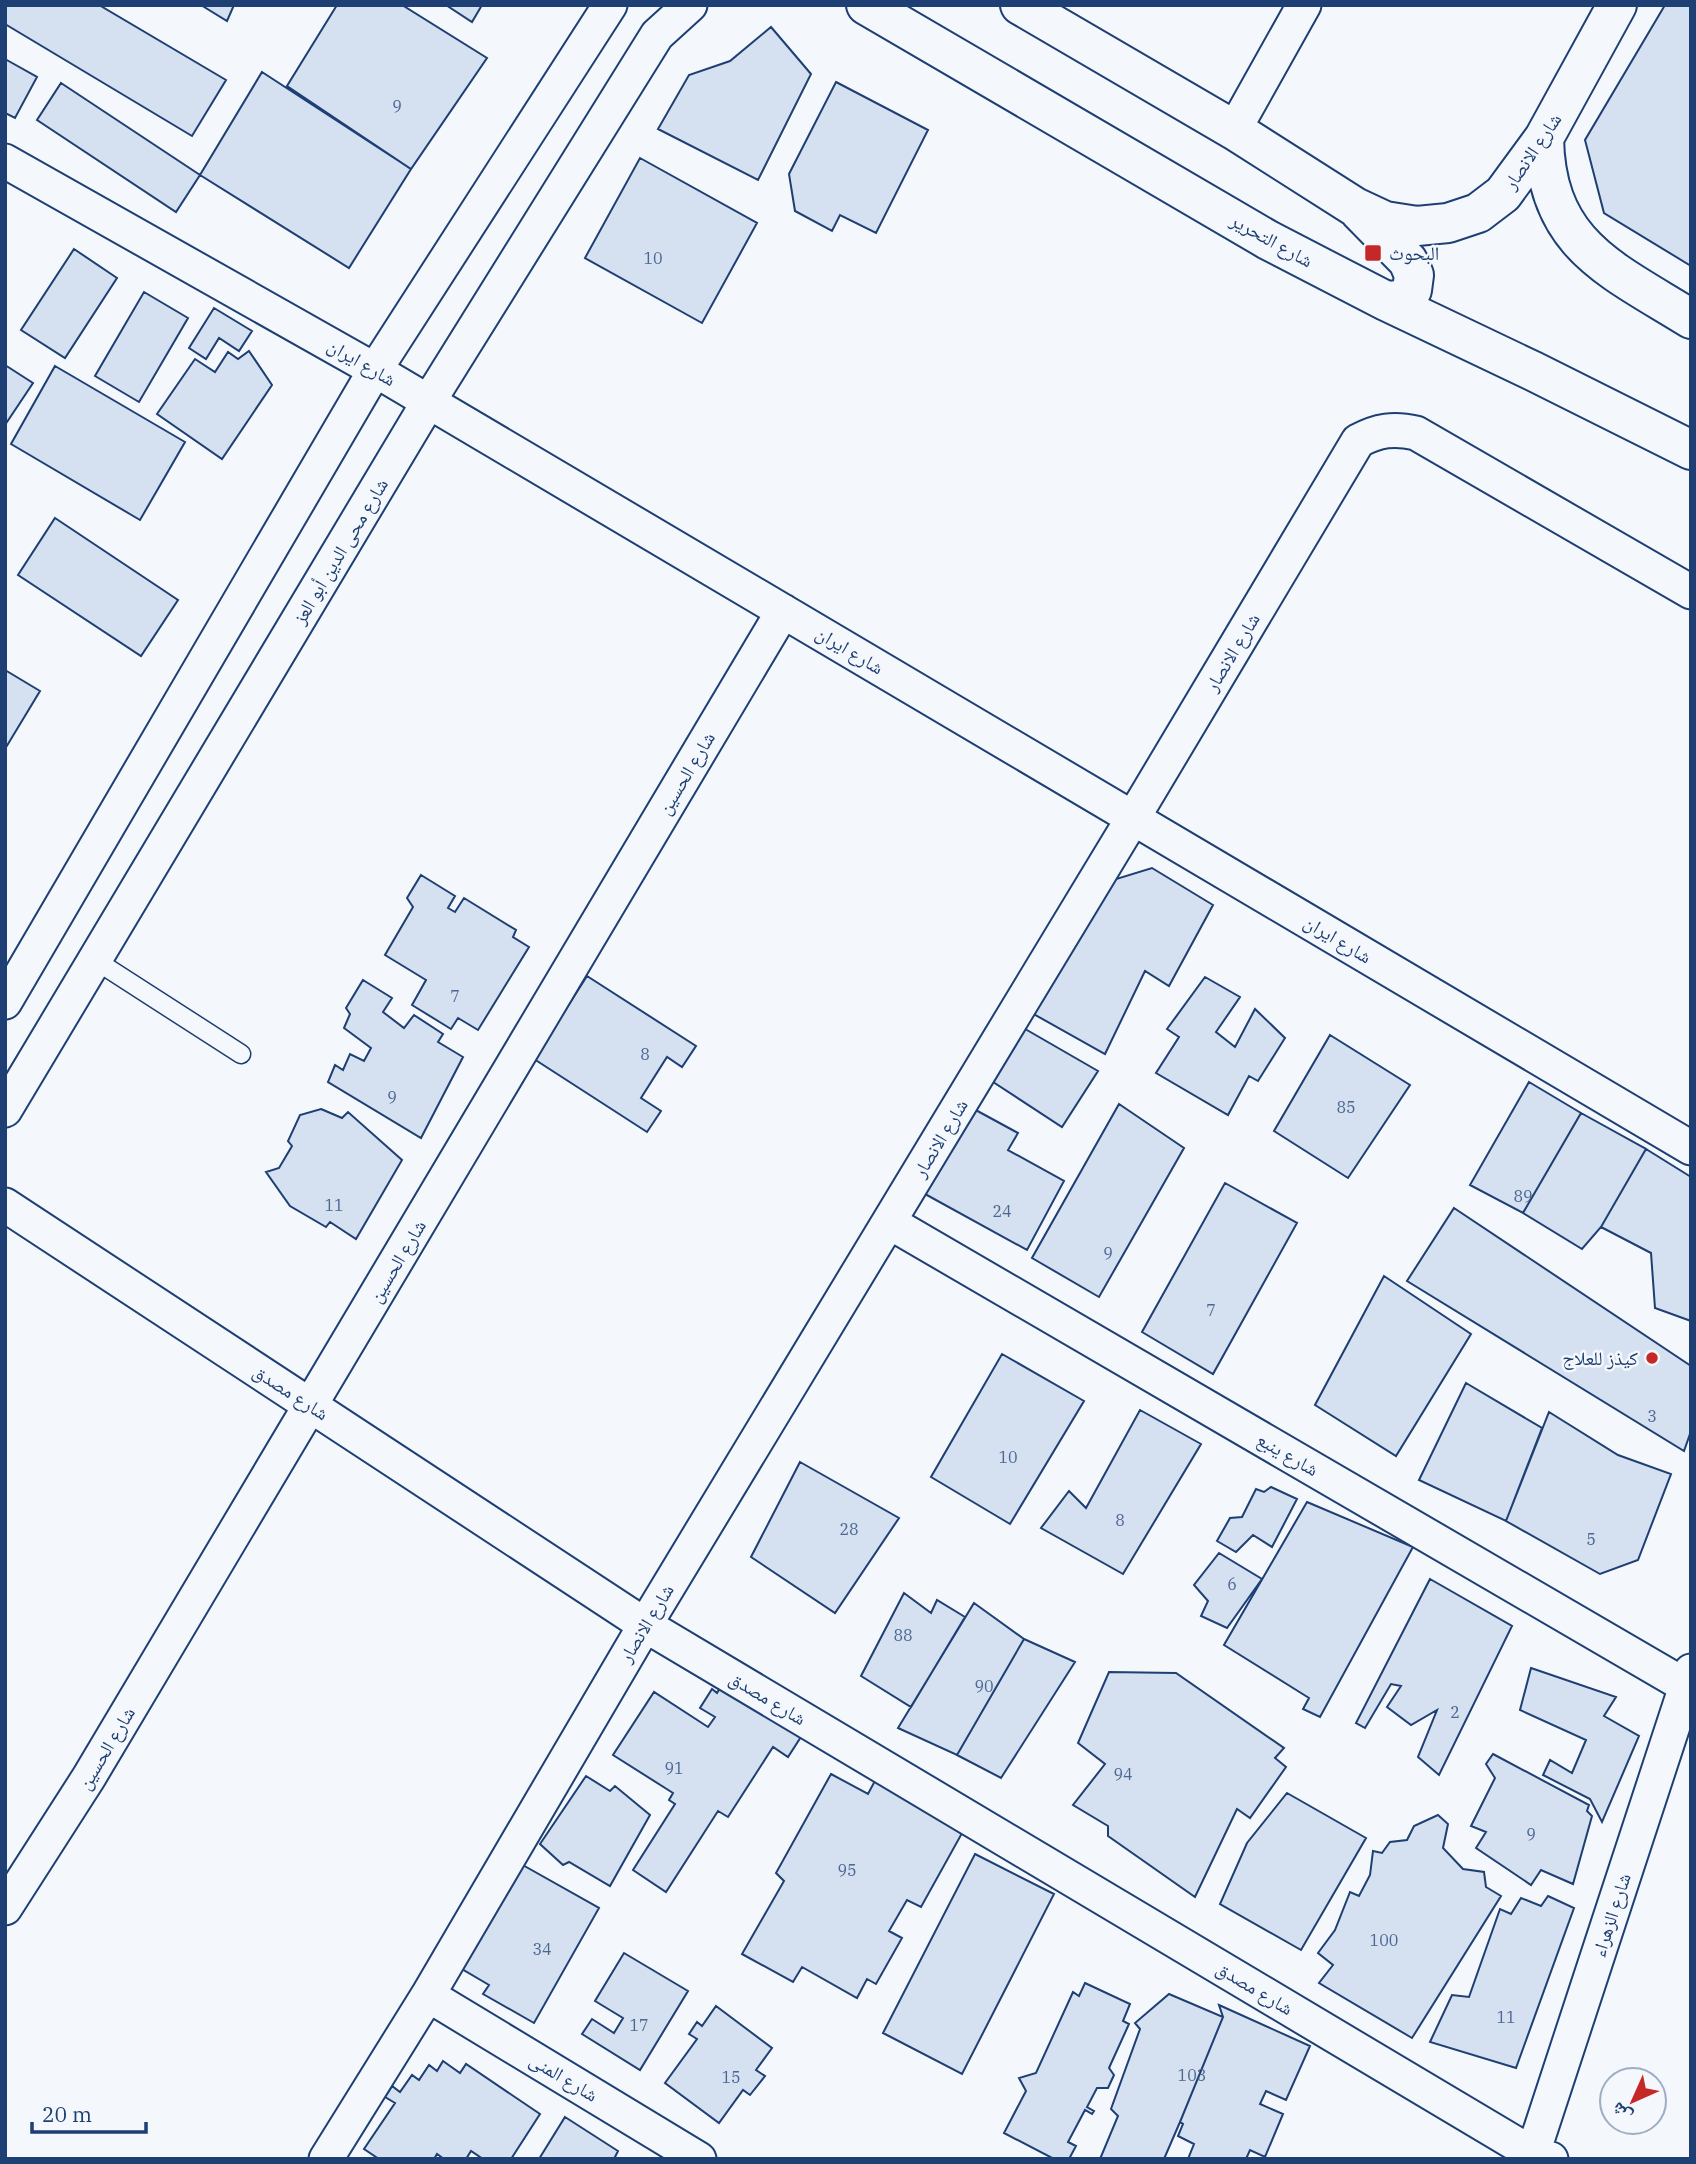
<svg xmlns="http://www.w3.org/2000/svg" width="1696" height="2164" viewBox="0 0 1696 2164" font-family="'IBM Plex Serif','Noto Naskh Arabic',serif">
<style>
.building{fill:#d5e0f0;stroke:#1d3f73;stroke-width:2}
.lines{fill:none;stroke-linecap:round;stroke-linejoin:round}
.service-casing{stroke:#1d3f73;stroke-width:21}
.minor-casing{stroke:#1d3f73;stroke-width:37}
.primary-casing{stroke:#1d3f73;stroke-width:42}
.service{stroke:#f4f7fb;stroke-width:18}
.minor{stroke:#f4f7fb;stroke-width:33}
.primary{stroke:#f4f7fb;stroke-width:38}
.poi-dot{fill:#c62828;stroke:#f4f7fb;stroke-width:2.5}
.labels{text-anchor:middle;dominant-baseline:central;stroke-width:5;stroke-linejoin:round;paint-order:stroke}
.number-label{font-size:16px;fill:#4b6792}
.street-label{font-size:19px;fill:#1d3f73;stroke:#f4f7fb}
.poi-label{font-size:19px;fill:#1d3f73;stroke:#f4f7fb;text-anchor:start}
</style>
<rect width="100%" height="100%" fill="#f4f7fb"/>
<path class="building" d="M5 5H99L226 80 192 136 5 24Z
M201 5H234L227 21Z
M337 5H402L487 58 411 169 287 86Z
M446 5H482L472 22Z
M1665 5H1691V266L1604 213 1585 140Z
M771 27 811 74 758 180 658 129 689 75 730 61Z
M5 59 37 77 15 118 5 113Z
M262 72 411 169 349 268 200 175Z
M836 82 928 130 876 233 840 215 832 231 795 211 789 174Z
M61 83 200 175 176 212 37 120Z
M640 158 757 223 702 323 585 258Z
M74 249 117 278 65 358 21 330Z
M144 292 188 318 139 402 95 376Z
M214 308 252 331 239 351 219 338 206 359 189 348Z
M249 351 272 385 222 459 157 414 195 359 215 372 228 352 238 359Z
M5 365 33 383 5 425Z
M55 366 185 442 140 520 11 444Z
M55 518 178 600 141 656 18 575Z
M5 670 40 691 5 749Z
M1152 868 1213 905 1169 986 1145 971 1105 1054 1030 1012 1103 883Z
M421 875 455 896 448 908 455 912 464 898 516 930 513 937 529 947 478 1030 458 1018 451 1029 412 1005 426 980 385 955 413 907 407 898Z
M587 976 696 1046 682 1067 667 1057 641 1098 661 1111 647 1132 534 1059Z
M1205 977 1240 997 1216 1032 1235 1047 1255 1009 1285 1038 1258 1081 1249 1076 1228 1115 1156 1073 1179 1037 1167 1029Z
M363 980 392 998 383 1012 404 1028 414 1015 443 1034 438 1042 463 1057 421 1138 328 1082 335 1065 343 1070 350 1054 364 1061 371 1048 344 1028 350 1014 346 1008Z
M1020 1026 1098 1071 1062 1127 990 1080Z
M1330 1035 1410 1085 1348 1178 1274 1131Z
M1529 1082 1581 1113 1523 1213 1470 1185Z
M1119 1104 1184 1148 1099 1297 1032 1258Z
M972 1108 1018 1133 1008 1150 1064 1181 1027 1250 925 1194Z
M321 1109 342 1118 348 1112 402 1160 356 1239 330 1222 326 1227 290 1206 266 1172 279 1168 292 1146 288 1141 300 1115Z
M1581 1113 1646 1149 1601 1227 1582 1249 1523 1213Z
M1646 1149 1691 1177V1321L1655 1308 1651 1253 1601 1227Z
M1225 1183 1297 1223 1213 1374 1142 1332Z
M1454 1208 1691 1366V1431L1684 1451 1407 1281Z
M1384 1276 1471 1334 1396 1456 1315 1405Z
M1002 1354 1084 1401 1010 1524 931 1477Z
M1466 1383 1542 1428 1506 1521 1419 1480Z
M1140 1410 1201 1444 1123 1574 1041 1528 1069 1491 1086 1508Z
M1549 1412 1618 1455 1671 1474 1638 1560 1600 1574 1506 1521Z
M800 1462 899 1518 835 1613 751 1557Z
M1271 1487 1297 1499 1272 1547 1253 1535 1236 1552 1217 1541 1230 1518 1242 1517 1256 1489 1264 1492Z
M1307 1502 1413 1547 1320 1717 1303 1709 1309 1698 1224 1645Z
M1219 1553 1262 1579 1227 1628 1201 1616 1208 1601 1194 1585Z
M1430 1579 1512 1626 1439 1775 1418 1757 1437 1710 1411 1725 1387 1707 1401 1686 1391 1684 1365 1728 1356 1723Z
M904 1593 931 1613 937 1600 965 1617 911 1707 861 1676Z
M974 1603 1024 1639 957 1755 898 1728Z
M1024 1639 1075 1662 1001 1778 957 1755Z
M1531 1668 1616 1697 1604 1716 1639 1736 1602 1822 1590 1799 1543 1775 1550 1760 1572 1773 1586 1740 1520 1710Z
M1109 1672 1176 1673 1284 1748 1275 1758 1286 1767 1250 1818 1237 1809 1195 1897 1108 1836V1826L1073 1805 1105 1764 1078 1743Z
M726 1678 806 1729 788 1757 773 1747 728 1817 718 1811 666 1892 633 1870 675 1804 669 1800 673 1793 613 1755 654 1692 708 1727 715 1717 700 1708 712 1689 717 1693Z
M1493 1754 1589 1805 1587 1811 1592 1816 1573 1884 1541 1870 1531 1885 1476 1848 1486 1832 1471 1826 1495 1778 1486 1764Z
M831 1774 868 1794 877 1777 966 1826 921 1907 907 1900 889 1931 902 1938 876 1984 867 1979 857 1998 802 1967 793 1982 742 1954 784 1881 776 1873Z
M586 1776 610 1791 615 1786 650 1815 610 1886 569 1862 563 1865 540 1844Z
M1287 1793 1366 1838 1301 1950 1220 1904 1247 1843Z
M1438 1815 1448 1824 1443 1848 1463 1869 1484 1872 1486 1887 1501 1896 1412 2038 1319 1983 1333 1965 1318 1953 1335 1930 1350 1892 1359 1896 1370 1875 1373 1851 1382 1853 1390 1842 1407 1840 1414 1826Z
M975 1854 1054 1894 962 2074 883 2033Z
M512 1859 599 1908 534 2023 483 1994 489 1985 462 1969Z
M1548 1896 1574 1908 1516 2068 1430 2042 1452 1995 1469 1997 1500 1909 1511 1914 1521 1898 1541 1906Z
M624 1953 688 1991 640 2070 582 2034 592 2019 614 2033 623 2018 595 2001Z
M1085 1983 1130 2004 1123 2021 1129 2024 1109 2068 1114 2075 1108 2088H1097L1087 2107 1094 2111 1092 2114 1085 2110 1068 2142 1076 2146 1069 2159H1054L1004 2133 1026 2091 1019 2078 1036 2073 1073 1992 1079 1996Z
M1169 1994 1223 2017 1180 2122 1164 2159H1100L1118 2116 1111 2109 1140 2029 1135 2023Z
M1219 2005 1310 2046 1286 2100 1266 2091 1260 2104 1283 2114 1265 2157 1250 2150 1246 2159H1188L1194 2144 1178 2136 1183 2124 1180 2122 1223 2017Z
M716 2006 772 2048 756 2070 765 2076 750 2095 743 2090 719 2123 665 2083 697 2039 689 2034 697 2022 702 2026Z
M443 2061 460 2073 466 2064 540 2114 511 2159H483L471 2151 466 2159H444L437 2154 434 2159H379L364 2149 395 2103 385 2097 392 2086 400 2092 412 2075 419 2080 429 2065 437 2071Z
M565 2117 618 2151 614 2159H539Z"/>
<g class="lines">
<g class="service-casing">
<path id="service" d="M95 960 241 1054"/>
</g>
<g class="minor-casing">
<path id="minor" d="M1234 130 1304 5
M5 161 375 370 1691 1148
M5 1002 375 370 610 5
M5 1110 429 401 657 35 690 5
M5 1205 645 1625 1533 2154 1551 2159
M889 1222 1686 1686
M5 1908 89 1777 783 611
M428 1995 699 2159
M326 2159 428 1995 645 1625 1133 818 1358 441C1378 430 1394 428 1416 433L1691 592
M1531 2159 1691 1671"/>
</g>
<g class="primary-casing">
<path id="primary" d="M866 5 1268 240 1386 301 1533 371 1691 450
M1020 5 1234 130 1355 207 1385 221 1417 226 1448 223 1478 213 1503 194 1544 138 1617 5
M1544 138C1546 245 1611 269 1691 319
M1359 211 1408 261 1414 275 1412 290 1401 300 1386 301"/>
</g>
<use href="#service" class="service"/>
<use href="#minor" class="minor"/>
<use href="#primary" class="primary"/>
</g>
<g class="poi-dot">
<rect x="1364" y="244" width="18" height="18" rx="3.5"/>
<circle cx="1652" cy="1358" r="7"/>
</g>
<g class="labels">
<g class="number-label">
<text x="397" y="106">9</text>
<text x="653" y="258">10</text>
<text x="455" y="996">7</text>
<text x="645" y="1054">8</text>
<text x="392" y="1097">9</text>
<text x="1346" y="1107">85</text>
<text x="1523" y="1196">89</text>
<text x="334" y="1205">11</text>
<text x="1002" y="1211">24</text>
<text x="1108" y="1253">9</text>
<text x="1211" y="1310">7</text>
<text x="1652" y="1416">3</text>
<text x="1008" y="1457">10</text>
<text x="1120" y="1520">8</text>
<text x="849" y="1529">28</text>
<text x="1591" y="1539">5</text>
<text x="1232" y="1584">6</text>
<text x="903" y="1635">88</text>
<text x="984" y="1686">90</text>
<text x="1455" y="1712">2</text>
<text x="674" y="1768">91</text>
<text x="1123" y="1774">94</text>
<text x="1531" y="1834">9</text>
<text x="847" y="1870">95</text>
<text x="1384" y="1940">100</text>
<text x="542" y="1949">34</text>
<text x="1506" y="2017">11</text>
<text x="639" y="2025">17</text>
<text x="1192" y="2075">103</text>
<text x="731" y="2077">15</text>
</g>
<g class="street-label">
<text transform="translate(1532 151) rotate(-56)">شارع الانصار</text>
<text transform="translate(1272 240) rotate(29)">شارع التحرير</text>
<text transform="translate(362 362) rotate(30)">شارع ايران</text>
<text transform="translate(340 551) rotate(-59)">شارع محى الدين أبو العز</text>
<text transform="translate(850 650) rotate(31)">شارع ايران</text>
<text transform="translate(1232 652) rotate(-59)">شارع الانصار</text>
<text transform="translate(686 773) rotate(-59)">شارع الحسين</text>
<text transform="translate(1338 939) rotate(31)">شارع ايران</text>
<text transform="translate(940 1138) rotate(-59)">شارع الانصار</text>
<text transform="translate(397 1261) rotate(-59)">شارع الحسين</text>
<text transform="translate(291 1392) rotate(33)">شارع مصدق</text>
<text transform="translate(1288 1454) rotate(30)">شارع ينبع</text>
<text transform="translate(646 1623) rotate(-59)">شارع الانصار</text>
<text transform="translate(768 1698) rotate(31)">شارع مصدق</text>
<text transform="translate(106 1748) rotate(-59)">شارع الحسين</text>
<text transform="translate(1611 1915) rotate(-72)">شارع الزهراء</text>
<text transform="translate(1255 1988) rotate(31)">شارع مصدق</text>
<text transform="translate(564 2077) rotate(31)">شارع المنى</text>
</g>
<g class="poi-label">
<text x="1389" y="253">البحوث</text>
<text x="1638" y="1358" text-anchor="end">كيذز للعلاج</text>
</g>
</g>
<rect width="1696" height="2164" fill="none" stroke="#1d3f73" stroke-width="14"/>
<g transform="translate(1633 2101) rotate(225)"><circle r="33" fill="#f4f7fb" stroke="#9eadc5" stroke-width="2"/>
<path d="M0-5L12 26L0 18L-12 26Z" fill="#c62828"/>
<text y="-10" font-size="19" font-weight="bold" text-anchor="middle" fill="#1d3f73">ش</text>
</g>
<path d="M32 2122v10h114v-10" fill="none" stroke="#1d3f73" stroke-width="3.5"/>
<text x="42" y="2122" font-size="21" fill="#1d3f73" stroke="#f4f7fb" stroke-width="5" paint-order="stroke">20 m</text>
</svg>
